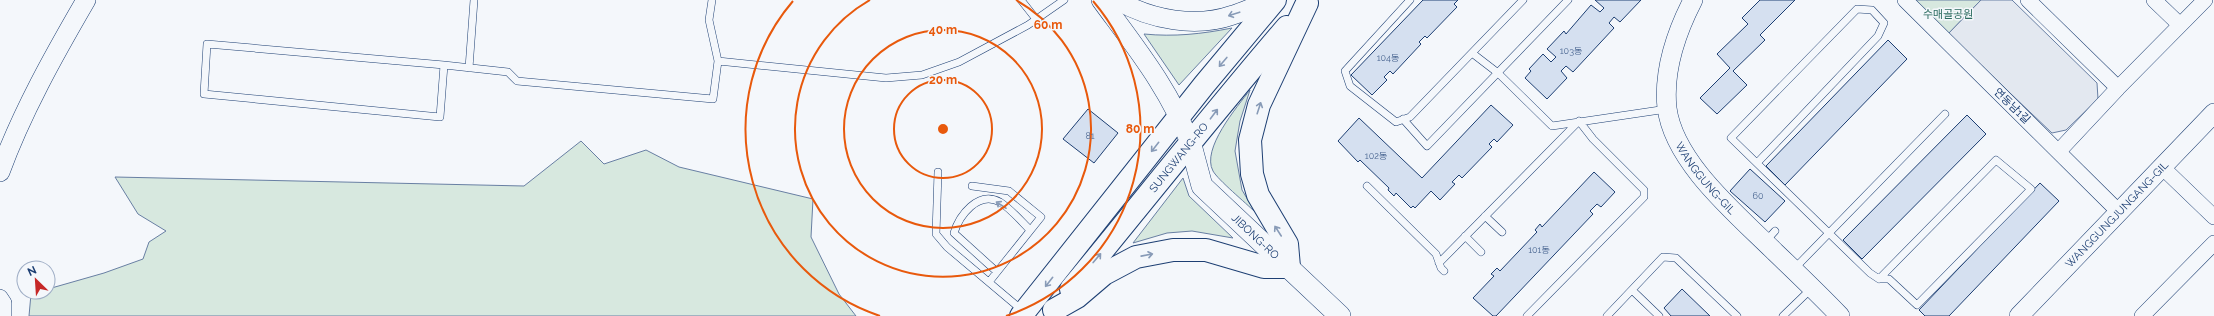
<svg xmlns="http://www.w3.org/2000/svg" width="2214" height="316" viewBox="0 0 2214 316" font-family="Raleway,'Noto Sans KR',sans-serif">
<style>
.green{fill:#d7e8df;stroke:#687fa3}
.parking{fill:#e3e8f0;stroke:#687fa3}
.building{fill:#d5e0f0;stroke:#1d3f73}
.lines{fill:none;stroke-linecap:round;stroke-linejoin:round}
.service-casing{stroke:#1d3f73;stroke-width:8}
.minor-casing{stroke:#1d3f73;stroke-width:16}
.tertiary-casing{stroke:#1d3f73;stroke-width:20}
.secondary-casing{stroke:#1d3f73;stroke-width:22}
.primary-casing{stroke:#1d3f73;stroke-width:24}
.service{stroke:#f4f7fb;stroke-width:7}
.minor{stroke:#f4f7fb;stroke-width:15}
.tertiary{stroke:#f4f7fb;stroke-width:19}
.secondary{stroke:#f4f7fb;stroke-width:21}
.primary{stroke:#f4f7fb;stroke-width:22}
.oneway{stroke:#889bb7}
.ring{fill:none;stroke:#e8590c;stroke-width:2}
.labels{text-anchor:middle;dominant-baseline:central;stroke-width:3;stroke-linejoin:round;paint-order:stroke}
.number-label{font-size:9px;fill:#4b6792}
.park-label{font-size:11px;fill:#2c6c60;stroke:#f4f7fb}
.street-label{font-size:11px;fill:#1d3f73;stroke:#f4f7fb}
.centre{fill:#e8590c;stroke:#f4f7fb;stroke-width:2}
.ring-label{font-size:12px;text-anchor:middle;font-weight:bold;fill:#e8590c;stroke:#f4f7fb;stroke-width:3;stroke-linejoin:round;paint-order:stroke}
</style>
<rect width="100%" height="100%" fill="#f4f7fb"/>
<path class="green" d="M1913 0H1981L1948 34Z
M1232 28 1179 85 1144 34C1174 37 1202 34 1232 28Z
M1250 90 1240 121 1235 151 1242 190 1255 212C1246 203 1218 180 1213 171 1201 149 1237 107 1250 90Z
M581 141 604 164 646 150 679 167 813 199 811 237 839 294 856 316H29L31 294 48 292V289L104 273 143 259 149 242 166 231 138 214 115 177 524 186Z
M1183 178 1189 196 1233 238 1192 231 1167 233 1133 243Z"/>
<path class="parking" d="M1981 0H2012L2097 83 2098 99 2066 130 2052 133 1948 34Z"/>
<path class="building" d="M1423 0H1458L1454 4 1457 7 1427 38 1425 36 1419 42 1421 44 1393 74 1390 71 1384 77 1387 80 1372 95 1351 75Z
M1595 0H1641L1620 22 1614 17 1609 23 1614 28 1573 72 1566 66 1561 71 1567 78 1547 99 1525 78 1531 71 1529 69 1543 54 1551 62 1556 57 1547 49 1564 31 1566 34 1591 5 1600 12 1604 8Z
M1760 0H1795L1760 35 1765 40 1733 71 1747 85 1717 114 1700 98 1730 68 1717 54 1748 24 1742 18Z
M1888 40 1907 59 1785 185 1766 166Z
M1491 105 1513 125 1497 142 1494 139 1489 144 1492 147 1462 178 1459 175 1452 182 1455 184 1440 200 1431 191 1415 208 1413 206 1411 208 1396 193 1394 196 1388 190 1389 188 1360 160 1358 162 1338 141 1359 118 1422 178Z
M1088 109 1118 133 1094 163 1063 139Z
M1967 115 1986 134 1862 259 1843 240Z
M1750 169 1785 201 1765 222 1730 191Z
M1594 172 1615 192 1601 207 1597 204 1590 211 1593 214 1496 316H1493L1473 298 1494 276 1491 274 1497 268 1500 271 1537 232 1535 230 1540 224 1542 227Z
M2040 183 2059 201 1949 316H1925L1919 310Z
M1682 289 1710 316H1671L1664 308Z"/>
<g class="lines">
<g class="service-casing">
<path id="service" d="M712 0 709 20 718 61 886 78 922 75 959 62 1028 25 1064 0
M1021 0 1036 19
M1410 0 1345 71 1350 86 1396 122 1410 117 1523 0
M1472 53 1498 73 1552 126 1667 109
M444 65 440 117 204 94 207 44 444 65 508 72 517 81 713 99 718 61
M469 68 474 0
M1403 119 1427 146 1568 0
M1757 163 1878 36 1884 23 1872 10 1857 9 1731 138 1870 273 1879 279H1889L1917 305 2031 189 1996 160 1879 279
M938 172 936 234 947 247 1023 311
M972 186 1009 191 1041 217 989 282
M1367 186 1436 254 1441 268 1444 271
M1485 216 1502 232
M1465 236 1481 252
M1765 242 1775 231
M1439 263 1579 121 1593 139 1644 190V197L1527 316
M1794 269 1945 114
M997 272 954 233C959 216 978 190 1000 202 1011 209 1021 221 1030 230
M1632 290 1659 316
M1607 316 1663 257 1676 258 1737 316
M1783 316 1812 288"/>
</g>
<g class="minor-casing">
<path id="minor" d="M1905 0 2119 212
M2028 0 2118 88 2205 0
M2154 0 2180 25
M2059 151 2118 88
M2162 167 2214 217
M0 297 4 303V316
M2142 316 2214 243"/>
</g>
<g class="tertiary-casing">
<g id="tertiary">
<path d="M1101 0C1136 48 1169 88 1191 145"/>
<path d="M1117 0C1151 20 1196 28 1233 15 1246 11 1258 5 1271 0"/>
<path id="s1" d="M1693 0C1676 33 1663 70 1667 108 1674 163 1738 215 1775 252 1797 273 1819 294 1840 316"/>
<path d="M0 172C22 112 54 55 86 0"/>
<path id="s2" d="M2019 316 2214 113"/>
</g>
</g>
<g class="secondary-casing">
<g id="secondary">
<path id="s3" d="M1191 145 1202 186 1340 316"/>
</g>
</g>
<g class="primary-casing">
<g id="primary">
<path id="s4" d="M1071 289C1143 202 1213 113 1287 27"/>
<path d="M1054 310 1077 297 1104 274 1136 257 1173 250H1206L1264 267H1289L1287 244 1258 195 1252 174 1250 140 1259 105 1307 3"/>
<path d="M1021 316 1204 85 1275 0"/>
</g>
</g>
<use href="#service" class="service"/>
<use href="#minor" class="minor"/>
<use href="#tertiary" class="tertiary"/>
<use href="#secondary" class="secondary"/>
<use href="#primary" class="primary"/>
</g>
<defs><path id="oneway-shaft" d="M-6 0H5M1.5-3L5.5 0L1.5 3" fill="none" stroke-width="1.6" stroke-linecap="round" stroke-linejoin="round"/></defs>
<g class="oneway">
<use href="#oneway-shaft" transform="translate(1234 14) rotate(162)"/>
<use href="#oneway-shaft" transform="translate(1223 62) rotate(130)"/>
<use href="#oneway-shaft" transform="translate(1259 108) rotate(-72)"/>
<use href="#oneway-shaft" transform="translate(1214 114) rotate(-53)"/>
<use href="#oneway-shaft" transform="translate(1155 147) rotate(128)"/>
<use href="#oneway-shaft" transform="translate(1001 205) rotate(-147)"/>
<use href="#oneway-shaft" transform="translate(1278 231) rotate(-123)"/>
<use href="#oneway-shaft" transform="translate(1147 255) rotate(-11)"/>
<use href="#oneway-shaft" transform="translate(1097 258) rotate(-50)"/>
<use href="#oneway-shaft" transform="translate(1049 282) rotate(128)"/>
</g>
<g class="ring">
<circle cx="943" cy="129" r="49"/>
<circle cx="943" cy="129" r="99"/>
<path d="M1016 0A148 148 0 1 1 870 0"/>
<path d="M880 316A197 197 0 0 1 793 1M1093 1A197 197 0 0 1 1006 316"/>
</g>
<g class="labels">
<g class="number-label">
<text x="1571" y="51">103동</text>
<text x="1388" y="58">104동</text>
<text x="1090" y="136">81</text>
<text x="1376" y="156">102동</text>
<text x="1758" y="196">60</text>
<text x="1539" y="250">101동</text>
</g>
<g class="park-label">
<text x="1948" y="14">수매골공원</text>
</g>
<g class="street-label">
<text transform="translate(2012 106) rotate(44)">연동남1길</text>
<text stroke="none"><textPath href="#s4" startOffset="170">SUNGWANG-RO</textPath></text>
<text stroke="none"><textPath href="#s1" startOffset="194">WANGGUNG-GIL</textPath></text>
<text stroke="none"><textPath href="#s2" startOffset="141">WANGGUNGJUNGANG-GIL</textPath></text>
<text stroke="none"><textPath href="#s3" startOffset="116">JIBONG-RO</textPath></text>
</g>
</g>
<circle cx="943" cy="129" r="6" class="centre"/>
<g class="ring-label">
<text x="1048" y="29">60 m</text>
<text x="943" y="34">40 m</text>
<text x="943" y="84">20 m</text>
<text x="1140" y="133">80 m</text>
</g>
<g transform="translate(36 280) rotate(335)"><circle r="19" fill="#f4f7fb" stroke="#9eadc5"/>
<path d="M0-3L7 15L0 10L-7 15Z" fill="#c62828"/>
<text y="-6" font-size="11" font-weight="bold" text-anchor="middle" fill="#1d3f73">N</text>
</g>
</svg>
